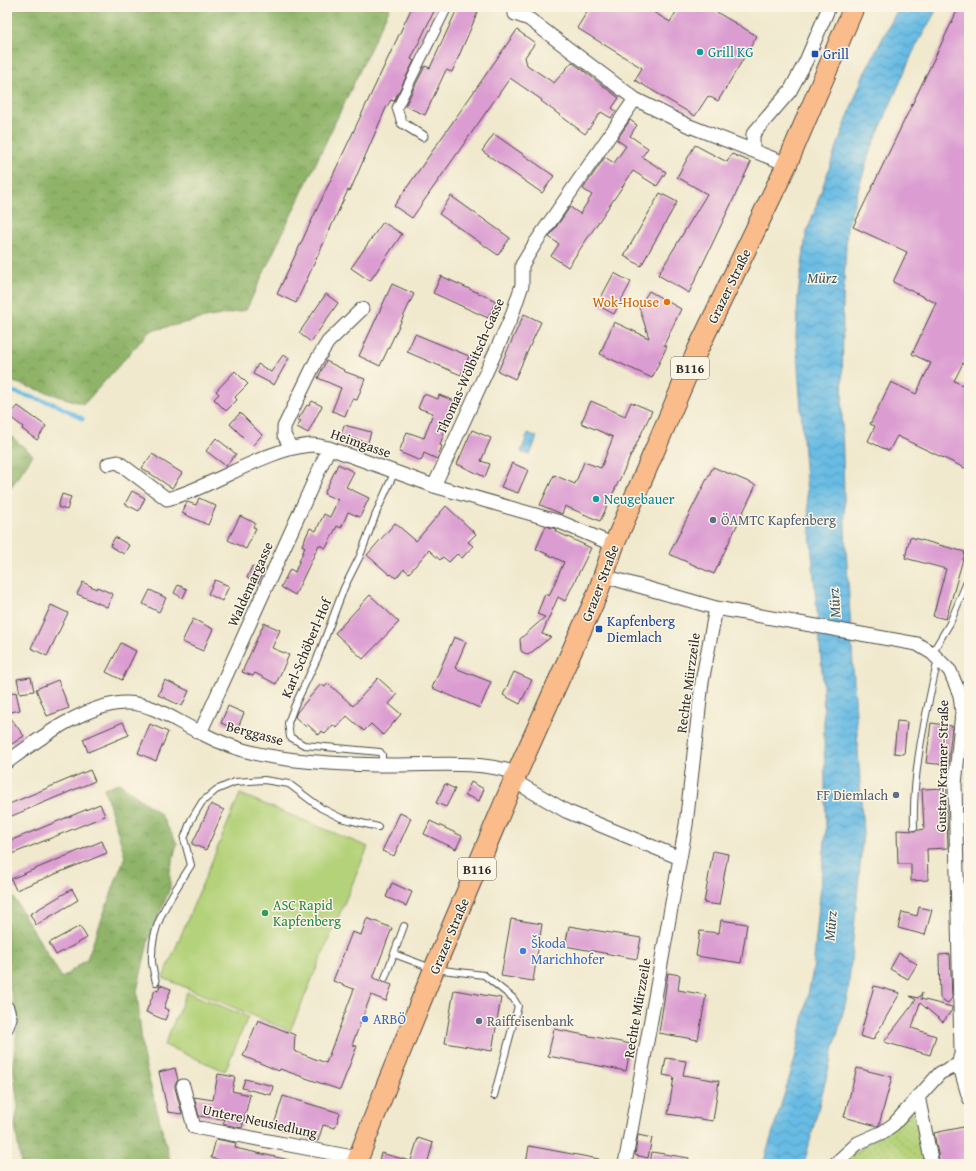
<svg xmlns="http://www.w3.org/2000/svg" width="976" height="1171" viewBox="0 0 976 1171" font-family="'Gentium Book Plus',serif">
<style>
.forest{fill:url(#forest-crowns);stroke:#5d704a}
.park{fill:url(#park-dots);stroke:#707e52}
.pitch{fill:#b4d279;stroke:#707e52}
.water{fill:url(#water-waves);stroke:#4a7388}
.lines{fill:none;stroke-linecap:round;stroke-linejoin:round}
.stream{stroke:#68bbe4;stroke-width:4}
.building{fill:#db9dd1}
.service-casing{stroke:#494843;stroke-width:8}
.pedestrian-casing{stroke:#494843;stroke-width:11}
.minor-casing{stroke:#494843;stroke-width:15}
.primary-casing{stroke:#494843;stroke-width:22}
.service{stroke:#fff;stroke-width:6}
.pedestrian{stroke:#fff;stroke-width:9}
.minor{stroke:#fff;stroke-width:13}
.primary{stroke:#f9bc8a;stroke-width:20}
.culture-dot{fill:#0f9aa8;stroke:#fcf5e5;stroke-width:1.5}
.transit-dot{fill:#1a4fb4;stroke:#fcf5e5;stroke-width:1.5}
.food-dot{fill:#e8710a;stroke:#fcf5e5;stroke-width:1.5}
.service-dot{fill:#5c6f8a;stroke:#fcf5e5;stroke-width:1.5}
.leisure-dot{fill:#2e9e5b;stroke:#fcf5e5;stroke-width:1.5}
.shop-dot{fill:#3f7fe0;stroke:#fcf5e5;stroke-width:1.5}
.labels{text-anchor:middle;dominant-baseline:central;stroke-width:3;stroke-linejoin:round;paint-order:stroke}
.shield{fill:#fcf5e5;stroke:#6a6863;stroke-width:1}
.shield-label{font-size:13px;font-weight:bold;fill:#2b2b2b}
.culture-label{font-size:14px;fill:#0d838f;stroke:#fcf5e5;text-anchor:start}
.transit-label{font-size:14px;fill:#164399;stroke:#fcf5e5;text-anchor:start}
.street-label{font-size:14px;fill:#2b2b2b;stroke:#fcf5e5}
.food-label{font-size:14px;fill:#c56008;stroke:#fcf5e5;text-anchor:end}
.service-label{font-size:14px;fill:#4e5e75;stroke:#fcf5e5;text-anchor:start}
.leisure-label{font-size:14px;fill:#27864d;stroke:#fcf5e5;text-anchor:start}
.shop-label{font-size:14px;fill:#366cbe;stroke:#fcf5e5;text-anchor:start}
.water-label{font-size:15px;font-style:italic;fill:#3d5662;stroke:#fcf5e5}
</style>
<defs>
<pattern id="forest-crowns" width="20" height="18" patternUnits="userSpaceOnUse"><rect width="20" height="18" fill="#8fb469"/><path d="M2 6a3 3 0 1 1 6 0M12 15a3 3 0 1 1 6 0" fill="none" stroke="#759357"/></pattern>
<pattern id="park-dots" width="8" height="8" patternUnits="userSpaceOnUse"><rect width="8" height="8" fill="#b4d279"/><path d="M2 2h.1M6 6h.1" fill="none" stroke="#9bb469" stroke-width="1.8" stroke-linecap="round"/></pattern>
<pattern id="water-waves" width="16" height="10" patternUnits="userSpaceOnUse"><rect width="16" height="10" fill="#68bbe4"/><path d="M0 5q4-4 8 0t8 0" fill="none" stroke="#5698b9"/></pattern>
</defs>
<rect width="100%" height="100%" fill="#fcf5e5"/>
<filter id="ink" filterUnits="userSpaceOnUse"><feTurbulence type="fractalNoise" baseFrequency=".025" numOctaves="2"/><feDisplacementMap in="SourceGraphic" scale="8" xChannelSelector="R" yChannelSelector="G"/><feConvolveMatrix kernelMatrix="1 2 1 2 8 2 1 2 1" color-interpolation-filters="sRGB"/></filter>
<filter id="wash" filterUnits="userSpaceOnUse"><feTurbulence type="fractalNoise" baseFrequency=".012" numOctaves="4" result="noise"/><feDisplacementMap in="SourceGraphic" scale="16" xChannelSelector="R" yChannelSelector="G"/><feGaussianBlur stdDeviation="0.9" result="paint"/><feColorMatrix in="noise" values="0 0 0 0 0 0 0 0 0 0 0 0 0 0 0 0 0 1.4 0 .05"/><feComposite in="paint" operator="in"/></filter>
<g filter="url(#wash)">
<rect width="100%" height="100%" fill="#f0e9ce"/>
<path class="forest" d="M7 7H390L246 310 205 318 150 331 84 404 7 380Z
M7 433 33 455 7 493Z
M119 783 160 814 177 843 170 871V888L148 942 137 991 143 1056 171 1164H21L15 1125 18 1107 13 1064 18 1021 7 976V887L62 978 87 959 125 856 104 788Z"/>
<path class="park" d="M914 1111 918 1118 927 1164H847L849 1157Z"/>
<path class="pitch" d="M240 794 368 847 290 1031 163 978Z
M187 992 248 1017 225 1071 164 1045Z"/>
<path class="water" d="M899 7H938L913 52 869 154 847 227 843 302 842 421 845 531 863 833 848 993 804 1164H763L795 1059 813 970 826 830 823 682 807 495 796 337 798 296 806 235 833 157 863 76Z
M528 433 537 437 530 455 521 452Z"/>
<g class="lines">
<path class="stream" d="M7 390 55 404 83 419"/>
</g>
<g id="blocks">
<path class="building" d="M412 7H436L411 59 414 61 394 101 391 100 386 108 350 191 348 190 296 303 277 294Z
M458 7H480L452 72 446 70 425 115 405 106 425 66 430 68Z
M590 7H645L670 22 679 7H708L757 36 718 101 708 96 695 116 635 80 642 68 577 28Z
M959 7H969V351L954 381 969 388V470L897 436 889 451 868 441 875 426 870 424 891 382 916 394 931 363 912 354 936 303 893 282 907 252 853 227Z
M517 30 535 43 525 57 527 65 554 83 572 62 619 98 612 108 616 111 611 118 601 112 585 134 541 101 542 100 510 78 412 218 394 206Z
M630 120 637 125 630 136 648 148 642 157 666 172 657 186 633 171 568 267 551 256 559 244 549 237 570 207 580 214 592 195 583 189 605 157 614 163 626 146 617 140Z
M494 134 554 176 542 193 482 151Z
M695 145 727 162 732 154 751 162 689 293 658 275 707 194 677 177Z
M660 193 677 202 641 266 624 256Z
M451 196 510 238 498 255 439 214Z
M383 222 402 234 370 281 351 268Z
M614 273 631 282 614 314 597 305Z
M441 276 496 301 488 318 433 293Z
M392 284 414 294 380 366 359 356Z
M649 291 681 309 664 345 667 346 652 378 600 354 614 322 649 338 639 307Z
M326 294 338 303 311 342 299 333Z
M524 314 541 322 515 379 498 371Z
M415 334 469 356 461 375 407 352Z
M283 355 289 358 274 385 253 374 258 364 271 372Z
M326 361 344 370 343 371 365 379 357 400 352 399 345 416 332 411 341 388 318 378Z
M235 371 248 384 235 397 237 400 226 411 214 399 219 394 216 391Z
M424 394 438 399 439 395 455 401 440 445 442 446 437 459 424 453 421 461 399 452 407 432 424 438 433 413 418 408Z
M312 401 322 406 308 433 297 427 301 421 298 420 307 405 309 406Z
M591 401 625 416 631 402 652 411 600 521 565 506 562 514 540 505 554 475 575 484 584 462 601 468 613 437 581 423Z
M18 406 46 426 37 440 22 429 23 427 9 416Z
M240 413 262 435 252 446 230 424Z
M344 425 371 432 368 442 341 436Z
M472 430 491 438 481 461 490 464 485 477 457 464Z
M216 438 236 454 226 466 206 451Z
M152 454 182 473 172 488 142 468Z
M512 463 528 470 518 493 501 487Z
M338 464 354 472 346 487 369 498 360 517 348 512 341 528 337 526 326 548 319 545 295 595 281 587 290 569 295 572 305 547 302 545 310 528 316 531 324 514 330 517 338 500 324 494Z
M713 467 756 485 714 574 669 554Z
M132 491 145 498 139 511 125 504Z
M62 494 71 497 67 510 58 507Z
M199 498 216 506 208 525 182 513 187 502 196 505Z
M446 506 476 534 468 542 473 546 462 558 457 554 449 562 443 557 440 560 429 550 409 573 404 569 396 578 391 574 390 575 367 555 395 523 416 541Z
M240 516 255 523 253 527 256 528 246 549 228 540Z
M546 526 556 529 555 531 591 548 565 601 558 597 542 634 551 637 528 655 521 651 520 639 545 617 537 614 545 594 549 596 564 562 536 549Z
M115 537 129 545 124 554 110 546Z
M910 537 965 552 946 619 933 616 946 569 905 558Z
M252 566 263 571 258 583 247 578Z
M215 580 229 586 222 601 208 594Z
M83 582 96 589 97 587 113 594 107 607 77 594Z
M178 585 187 589 183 598 174 593Z
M150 590 166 598 159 612 143 604Z
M370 595 399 622 363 659 335 633Z
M51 605 68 613 47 656 31 648Z
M193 619 213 629 203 651 182 642Z
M264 623 280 630 272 648 289 655 276 684 255 673 253 676 242 672Z
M454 637 466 642 455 668 491 682 480 708 432 688Z
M121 643 136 651 122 680 106 672Z
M514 672 532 680 520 704 503 695Z
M31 677 34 691 20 693 17 679Z
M378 678 397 695 389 704 401 714 383 735 371 724 364 731 347 716 337 728 333 725 325 734 322 731 319 735 307 724 306 727 295 717 297 712 321 684 325 687 328 683 353 706Z
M58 680 69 708 47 716 36 689Z
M165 680 189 691 182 706 158 695Z
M16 692 20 710 7 713 24 736 12 744 7 737V694Z
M228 706 244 713 237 730 221 723Z
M897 721 907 722 904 754 894 753Z
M123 722 129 735 88 752 83 739Z
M931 723 952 726 948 765 926 763Z
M150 724 168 732 156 761 138 753Z
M90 770 95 781 7 818V805Z
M471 782 484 789 479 801 465 795Z
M445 784 455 789 446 807 436 803Z
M946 788 948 848 927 849 928 880 911 881V864H898L897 830 914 831 924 829 922 789Z
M100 804 105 816 7 856V842Z
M211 804 224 810 206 850 192 844Z
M400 813 411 818 394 856 382 851Z
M430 821 462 836 456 849 424 834Z
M102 841 107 853 16 890 11 879Z
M713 851 728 854 719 905 704 903Z
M392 883 412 892 406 906 386 897Z
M72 889 78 900 36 925 30 914Z
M919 907 932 910 925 935 898 928 902 912 917 916Z
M367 918 392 928 373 978 392 985 386 1001 371 995 352 1045 357 1046 340 1090 280 1069 279 1071 243 1056 258 1020 295 1035 294 1051 326 1063 354 989 333 981 352 932 361 935Z
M511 919 542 924 533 981 501 976Z
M721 920 747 924 741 963 696 956 700 931 719 933Z
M80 926 87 938 56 955 49 943Z
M569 926 641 938 637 959 565 946Z
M899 953 917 964 908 979 890 969Z
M950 954 952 998 948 1003 940 998 939 955Z
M668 973 680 975 678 990 706 995 698 1040 659 1033Z
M160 985 171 989 164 1008 169 1010 165 1020 146 1012 155 990 158 991Z
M874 986 900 993 873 1040 860 1036Z
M454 990 501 998 492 1051 445 1043Z
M922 993 921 999 952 1007V1010L943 1022 920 1003 912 1028 936 1036 930 1055 884 1042 916 1000 910 996 918 998Z
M554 1029 631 1044 626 1071 548 1056Z
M666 1058 686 1061 683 1075 719 1081 713 1121 668 1114 674 1077 663 1075Z
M175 1068 178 1080 175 1084V1088L182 1114 168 1112 159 1072Z
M857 1068 892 1077 879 1125 877 1126 844 1117Z
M218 1074 235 1077 232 1091 250 1095 242 1128 223 1124 225 1119 199 1116 194 1097 213 1100Z
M245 1079 273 1086 271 1095 242 1088Z
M283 1096 340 1113 335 1128 323 1125 318 1141 273 1128Z
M963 1127 969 1153V1164H940L934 1133Z
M638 1135 652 1138 648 1158 635 1155Z
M418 1138 433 1143 427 1164H410Z
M216 1139 236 1143 235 1148 289 1160 288 1164H236L211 1158Z
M529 1146 599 1159V1164H526Z
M652 1152 689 1158 688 1164H650Z
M381 1153 410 1161V1164H378Z"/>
</g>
</g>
<g filter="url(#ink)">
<use href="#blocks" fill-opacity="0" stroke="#494843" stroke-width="1"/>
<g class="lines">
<g class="service-casing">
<path id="service" d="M932 653 950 623 967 582 969 583
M382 765V755L380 752 304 745 290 737 288 723 294 707 317 659 344 588 360 556 377 511 395 471
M914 827C912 772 926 713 938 659
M394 954 434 969 484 975 513 998 518 1006 494 1096
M385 978 404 926
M156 982C154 974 151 964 152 955 152 920 174 893 191 865L184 839 191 820 202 802 216 790 235 782 264 780 289 784 321 808 341 818 378 827"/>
</g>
<g class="pedestrian-casing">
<path id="pedestrian" d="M423 136 402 123 397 108 447 7"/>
</g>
<g class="minor-casing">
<path id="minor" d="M515 14 529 19 635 99 687 125 787 164
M753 150V134L790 91 806 61 829 7
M291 448 284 435V427L316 361 328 342 362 309
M108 464 118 462 167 499C214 487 264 449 311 445 317 445 323 447 329 448L434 486 560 522 614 545
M434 486 511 318 522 285V265L536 242 635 99
M604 576 716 608 917 644 932 653 950 671 960 695 962 712 955 785 961 1051 969 1053
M200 733 329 448
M7 762C39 739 86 703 127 703 153 703 177 722 199 732 220 743 245 752 268 756 309 763 352 765 394 765 437 765 476 760 517 773
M514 781 566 811 680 858
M7 1008 10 1018 7 1027
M960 1057 959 1064 969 1098
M183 1086 194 1127 358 1158
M918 1096 932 1164
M625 1164 686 825 702 682 716 608
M835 1164 858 1143 883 1132 894 1124 940 1073 959 1064"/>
</g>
<g class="primary-casing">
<path id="primary" d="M356 1164 386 1087 434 969 517 773 597 595 614 545 698 349 787 164 854 7"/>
</g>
<use href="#service" class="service"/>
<use href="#pedestrian" class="pedestrian"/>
<use href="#minor" class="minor"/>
<use href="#primary" class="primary"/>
</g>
</g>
<g class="culture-dot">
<circle cx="700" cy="52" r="4"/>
<circle cx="596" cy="499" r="4"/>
</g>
<g class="transit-dot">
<rect x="811" y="50" width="8" height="8" rx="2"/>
<rect x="595" y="625" width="8" height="8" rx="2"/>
</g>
<circle class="food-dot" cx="667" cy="302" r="4"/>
<g class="service-dot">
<circle cx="713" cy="520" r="4"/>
<circle cx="896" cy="795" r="4"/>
<circle cx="479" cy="1021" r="4"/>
</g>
<circle class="leisure-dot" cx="265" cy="913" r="4"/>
<g class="shop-dot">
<circle cx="523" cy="951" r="4"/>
<circle cx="365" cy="1019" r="4"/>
</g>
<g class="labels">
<g class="shield">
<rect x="671" y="357" width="38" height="22" rx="3"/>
<rect x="458" y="858" width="38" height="22" rx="3"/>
</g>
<g class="shield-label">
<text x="690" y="368">B116</text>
<text x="477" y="869">B116</text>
</g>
<g class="culture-label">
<text x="708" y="52">Grill KG</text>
<text x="604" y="499">Neugebauer</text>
</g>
<g class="transit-label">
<text x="823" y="54">Grill</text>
<text x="607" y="621">Kapfenberg<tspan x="607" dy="16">Diemlach</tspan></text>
</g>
<g class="street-label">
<text transform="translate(729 286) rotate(-64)">Grazer Straße</text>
<text transform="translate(470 366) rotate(-66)">Thomas-Wölbitsch-Gasse</text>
<text transform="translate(361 443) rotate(19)">Heimgasse</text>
<text transform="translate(600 583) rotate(-69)">Grazer Straße</text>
<text transform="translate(250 584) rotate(-66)">Waldemargasse</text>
<text transform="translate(306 648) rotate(-67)">Karl-Schöberl-Hof</text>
<text transform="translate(688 683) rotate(-82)">Rechte Mürzzeile</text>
<text transform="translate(255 733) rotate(15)">Berggasse</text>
<text transform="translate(942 766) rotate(-89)">Gustav-Kramer-Straße</text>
<text transform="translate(449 936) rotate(-67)">Grazer Straße</text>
<text transform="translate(637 1008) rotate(-80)">Rechte Mürzzeile</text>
<text transform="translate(260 1121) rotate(12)">Untere Neusiedlung</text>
</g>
<g class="food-label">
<text x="659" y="302">Wok-House</text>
</g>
<g class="service-label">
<text x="721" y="520">ÖAMTC Kapfenberg</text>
<text x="888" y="795" text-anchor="end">FF Diemlach</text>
<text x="487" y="1021">Raiffeisenbank</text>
</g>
<g class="leisure-label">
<text x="273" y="905">ASC Rapid<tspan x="273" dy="16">Kapfenberg</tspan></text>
</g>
<g class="shop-label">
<text x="531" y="943">Škoda<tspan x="531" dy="16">Marichhofer</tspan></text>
<text x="373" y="1019">ARBÖ</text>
</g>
<g class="water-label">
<text x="822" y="277">Mürz</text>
<text transform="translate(834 603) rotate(-94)">Mürz</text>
<text transform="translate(830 926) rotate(-85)">Mürz</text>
</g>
</g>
<rect width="976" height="1171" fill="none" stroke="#fcf5e5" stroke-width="24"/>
</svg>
